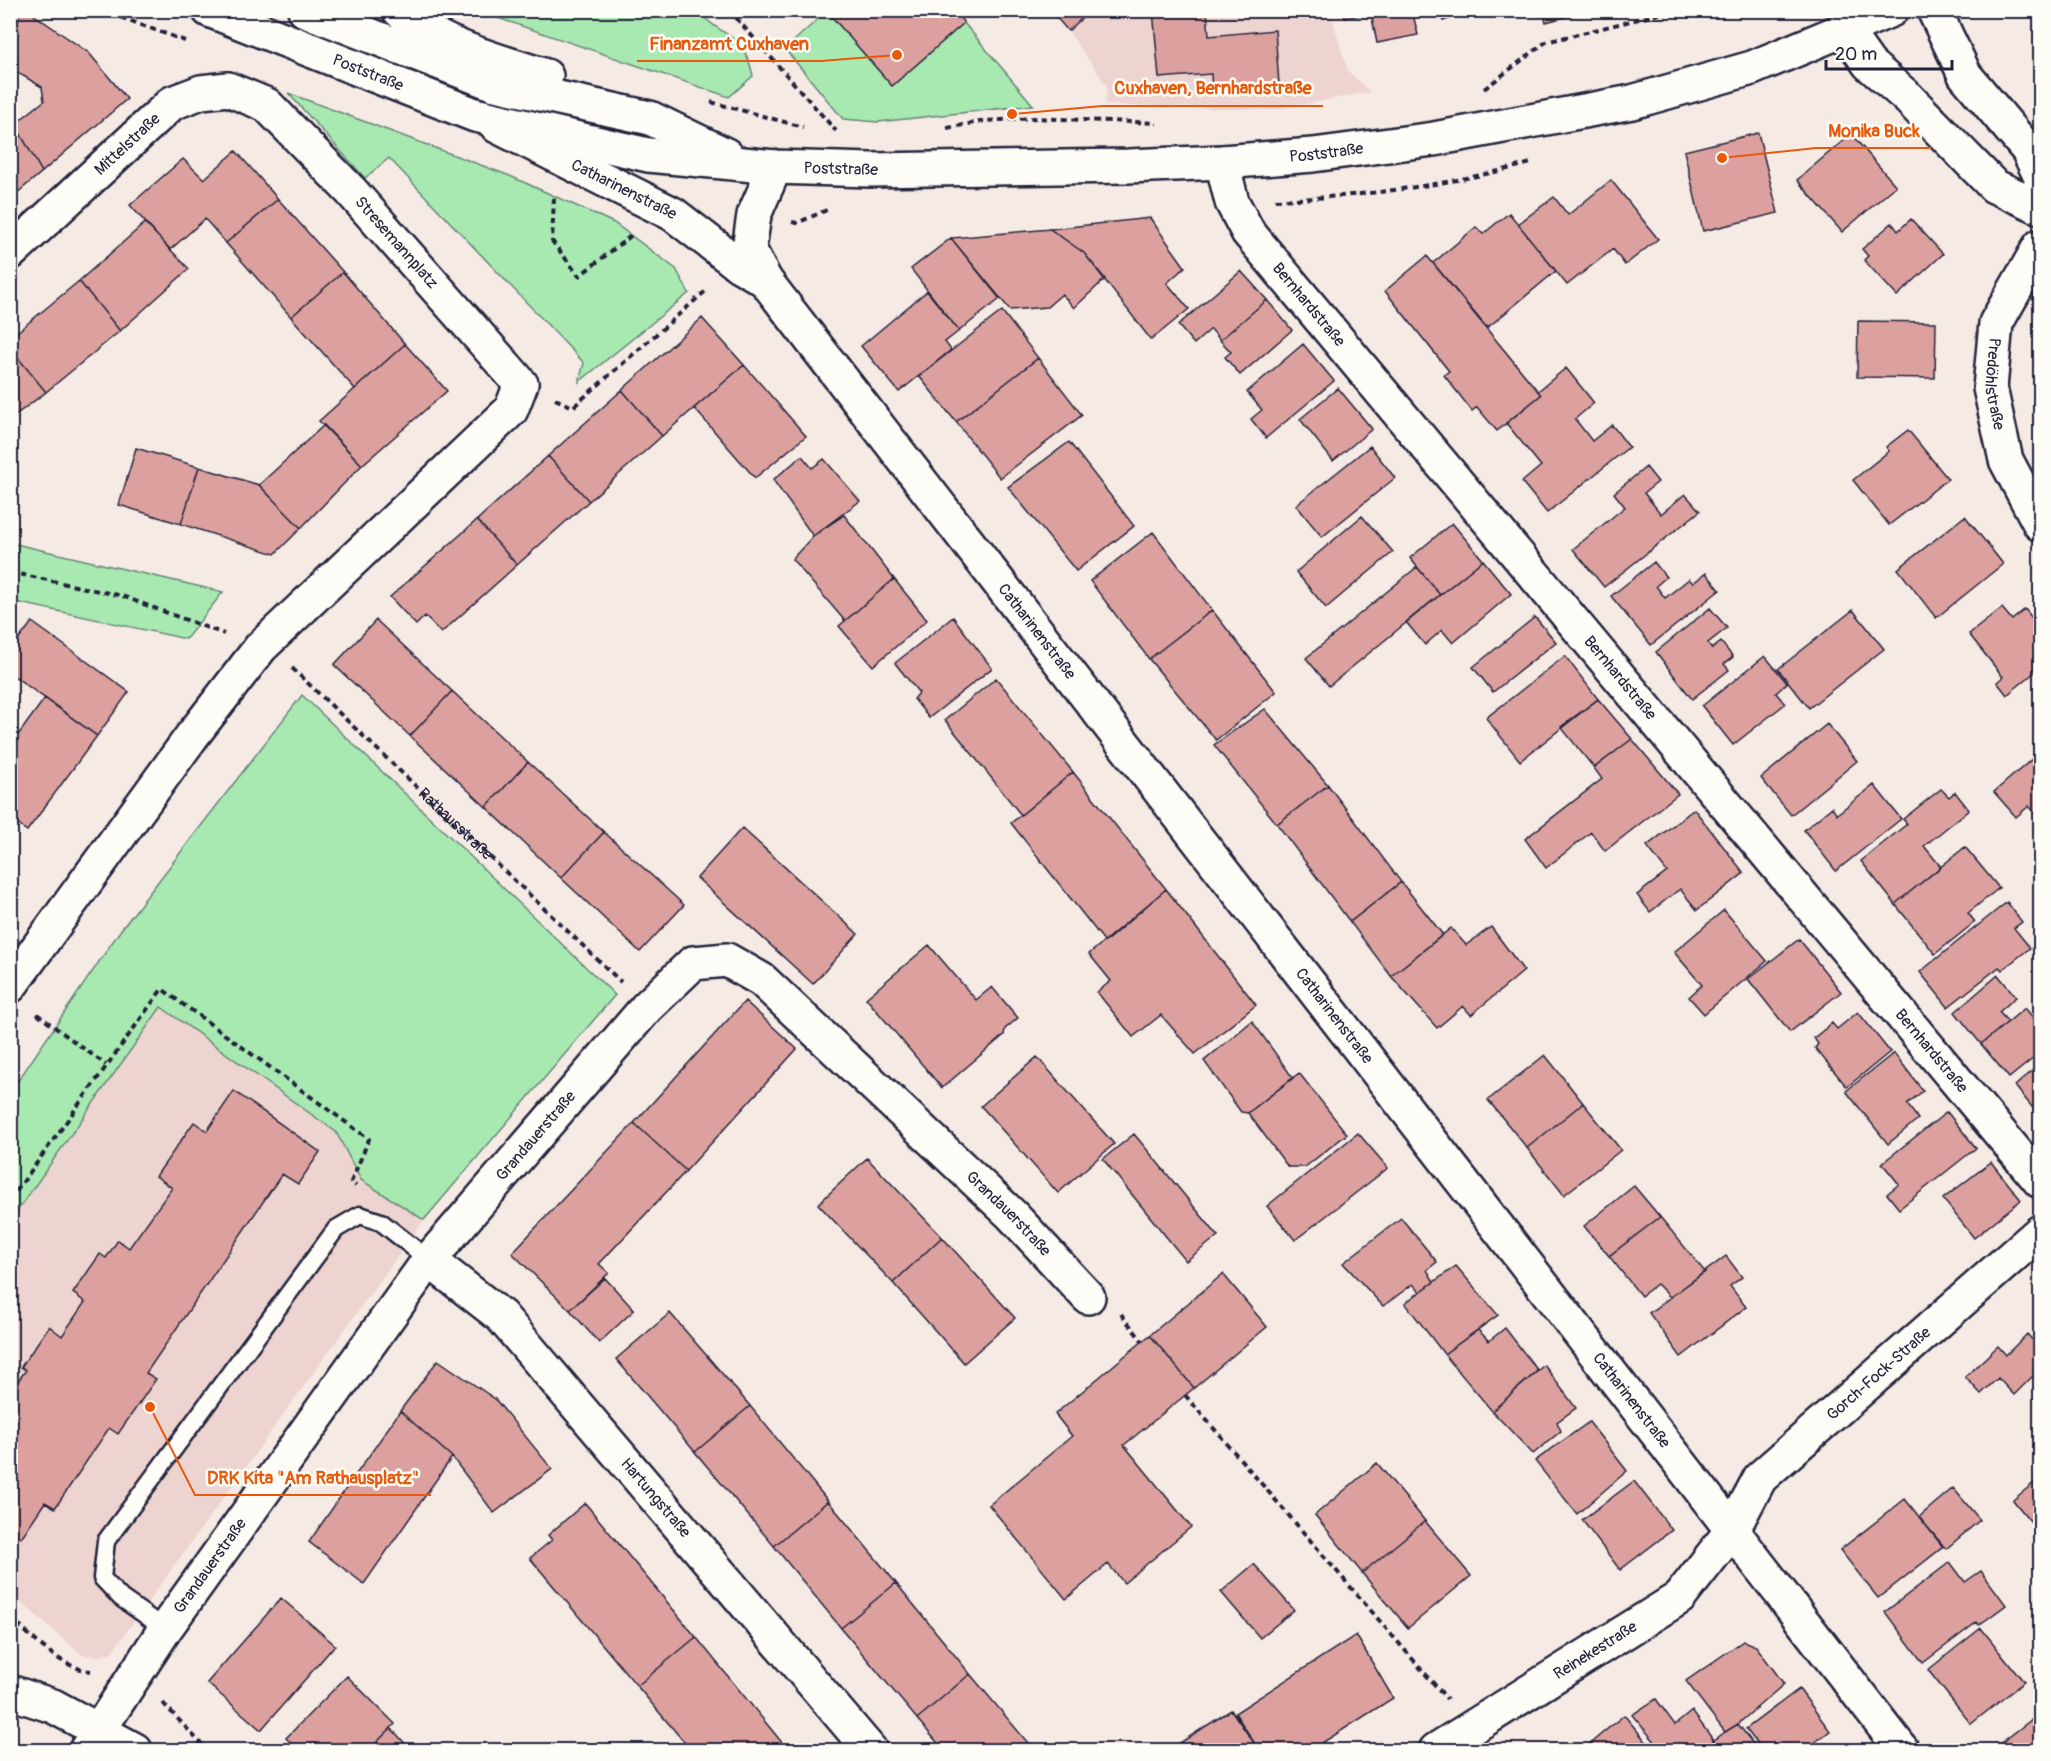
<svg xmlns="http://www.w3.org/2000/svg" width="2051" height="1761" viewBox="0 0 2051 1761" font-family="Pangolin,sans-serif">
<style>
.built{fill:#eed4d0}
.green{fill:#a8e9b2;stroke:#658676;stroke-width:1.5}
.building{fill:#dca19f;stroke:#22223b;stroke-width:1.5}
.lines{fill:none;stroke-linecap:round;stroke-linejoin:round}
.lane-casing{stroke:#22223b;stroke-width:21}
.street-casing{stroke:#22223b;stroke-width:38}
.secondary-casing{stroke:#22223b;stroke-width:38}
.path{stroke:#22223b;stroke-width:4;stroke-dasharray:6 4.5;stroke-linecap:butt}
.lane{stroke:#fdfcf7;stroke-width:16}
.street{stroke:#fdfcf7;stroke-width:33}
.secondary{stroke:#fdfcf7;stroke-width:33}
.labels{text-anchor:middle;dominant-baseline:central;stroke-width:5;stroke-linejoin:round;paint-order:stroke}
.street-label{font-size:16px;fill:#22223b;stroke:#fdfcf7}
.leader{fill:none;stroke:#e8590c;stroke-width:2}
.callout-dot{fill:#e8590c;stroke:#fdfcf7;stroke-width:2}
.callout-label{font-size:18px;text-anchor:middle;font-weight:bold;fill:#e8590c;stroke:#fdfcf7;stroke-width:5;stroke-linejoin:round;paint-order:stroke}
</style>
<rect width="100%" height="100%" fill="#f6eae5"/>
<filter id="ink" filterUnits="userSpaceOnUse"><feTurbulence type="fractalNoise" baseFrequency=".0167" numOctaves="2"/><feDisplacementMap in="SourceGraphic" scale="12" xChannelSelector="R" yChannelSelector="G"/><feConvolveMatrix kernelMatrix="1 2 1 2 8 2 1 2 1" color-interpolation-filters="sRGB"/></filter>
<g filter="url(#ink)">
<path class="built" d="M1091 11H1330L1348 71 1370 92 1272 110 1105 105 1107 86 1068 31Z
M161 1007 336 1132 361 1180 424 1220 112 1652 99 1656 82 1655 11 1594V1220Z"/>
<path class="green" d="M486 11H698C722 39 744 31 753 76L729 97 492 16Z
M827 11 892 86 964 23 1033 105 878 122 843 119 785 49Z
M288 93 510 176 614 223 676 269 689 293 579 382 584 363 389 158 365 178Z
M11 543 223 592 186 639 11 601Z
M302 695 615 995 424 1220 361 1180 336 1132 161 1007 11 1220V1091L120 931Z"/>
<path class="building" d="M10 10H19L10 39Z
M20 10H27L89 53 127 99 42 172 15 124 44 101 42 87 10 68Z
M954 10 964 23 892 86 826 10Z
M1050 10H1091L1068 31Z
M1153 10H1207L1209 36 1275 30 1279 84 1212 91 1211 74 1159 78Z
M1343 10H1412L1418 35 1377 43 1371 13 1345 18Z
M1439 10H1475L1443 21Z
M1543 10H1591L1546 22Z
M10 116 42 172 10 199Z
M1758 133 1778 213 1703 231 1684 151Z
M1851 134 1896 186 1842 232 1797 180Z
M236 151 278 199 226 243 205 219 170 250 130 205 183 159 204 179Z
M1611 180 1658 239 1625 265 1613 249 1567 285 1518 224 1554 197 1568 215Z
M278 199 343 272 291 317 226 243Z
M1509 213 1556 271 1487 328 1433 263 1476 227 1483 234Z
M1150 218 1185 267 1167 283 1189 309 1151 340 1084 253 1050 229Z
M1911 219 1943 254 1897 296 1864 260 1868 256 1862 249 1892 223 1898 231Z
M145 223 189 269 120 331 79 281Z
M1050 229 1084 253 1105 279 1074 308 1062 294 1047 307 1010 310 951 238Z
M951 238 1000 299 959 331 911 269Z
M1427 256 1541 395 1497 431 1477 407 1472 411 1444 375 1449 371 1385 291Z
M1241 271 1267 300 1220 340 1211 329 1194 344 1178 325Z
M343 272 405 344 355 389 291 317Z
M79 281 120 331 46 392 10 348V338Z
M927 291 959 331 945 342 951 350 899 392 861 346Z
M1267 300 1292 330 1240 375 1225 357 1231 352 1220 340Z
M1002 311 1038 358 956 422 919 376Z
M702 318 744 365 662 436 622 390Z
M1858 321 1936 322 1935 378 1857 377Z
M405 344 447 391 362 465 319 421Z
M1303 344 1334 381 1266 438 1251 419 1262 410 1247 392Z
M10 348 46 392 10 419Z
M1038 358 1082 415 1000 478 956 422Z
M744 365 806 436 755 478 694 408Z
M1566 368 1594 403 1575 419 1592 441 1612 425 1629 447 1547 513 1522 482 1541 466 1506 423 1541 395 1538 391Z
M1338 388 1372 429 1333 461 1300 419Z
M622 390 662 436 589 501 548 456Z
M324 425 362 465 301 528 259 485Z
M1908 430 1948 479 1889 525 1853 480 1889 451 1886 447Z
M1069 442 1134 526 1076 571 1008 487Z
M1370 446 1395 478 1322 537 1296 505Z
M136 448 199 467 181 524 119 505Z
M548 456 589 501 517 565 477 520Z
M802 456 812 468 824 459 860 501 813 536 773 480Z
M199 467 259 485 301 528 275 554 181 524Z
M1646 467 1658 482 1644 493 1661 514 1685 494 1700 511 1604 587 1573 549 1625 507 1614 493Z
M844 515 894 579 845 621 792 559 813 536Z
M1362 516 1393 552 1326 608 1296 572Z
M1965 516 2003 564 1936 618 1898 569Z
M477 520 517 565 441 633 425 616 416 625 390 597Z
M1452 523 1483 560 1440 595 1410 558Z
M1153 532 1212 610 1149 659 1090 581Z
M1483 560 1511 594 1453 643 1442 630 1425 645 1406 622Z
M1654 562 1666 577 1656 586 1665 598 1689 579 1693 583 1706 573 1720 590 1651 645 1611 596Z
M1417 567 1440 595 1329 686 1306 658Z
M894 579 927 620 873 666 839 626Z
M1710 608 1727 628 1708 643 1712 649 1721 642 1733 657 1724 664 1729 670 1692 699 1656 652Z
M2002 608 2012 620 2025 609 2040 628V668L2007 695 1997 682 2003 677 1969 634Z
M1212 610 1276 692 1216 740 1149 659Z
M1853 610 1884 649 1809 708 1778 669Z
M953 617 992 668 929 718 914 699 919 693 895 663Z
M1535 617 1556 642 1493 692 1473 667Z
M376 620 452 691 410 736 334 665Z
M32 622 129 692 97 736 10 673V651Z
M1565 656 1598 699 1520 761 1486 718Z
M1765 656 1787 683 1776 693 1785 704 1733 745 1702 706Z
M996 678 1073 772 1021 815 945 720Z
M452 691 528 762 486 807 410 736Z
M45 698 97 736 27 831 10 819V746Z
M1598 699 1632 739 1594 768 1561 727Z
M1265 709 1328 785 1277 824 1214 745Z
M1827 724 1857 761 1791 815 1761 778Z
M1632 739 1678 794 1605 851 1591 832 1546 868 1525 839 1602 779 1594 768Z
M2040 752V820L2029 806 2016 817 1994 792Z
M528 762 604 832 561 878 486 807Z
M1073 772 1166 889 1105 942 1011 823Z
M1328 785 1401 882 1350 922 1277 824Z
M1874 785 1901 819 1836 871 1804 830 1832 807 1837 814Z
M1941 789 1949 797 1955 792 1969 810 1924 846 1941 867 1895 904 1861 861 1907 824 1903 819Z
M1694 809 1744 873 1697 910 1680 889 1650 912 1637 895 1667 872 1647 846Z
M742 828 858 934 813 984 697 878Z
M604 832 684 905 640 952 561 878Z
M1965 847 1999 888 1968 913 1975 922 1935 954 1895 904Z
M1401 882 1443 935 1391 976 1350 922Z
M1166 889 1256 1005 1195 1054 1161 1015 1133 1037 1097 992 1111 981 1089 954Z
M2007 902 2022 922 2014 928 2030 948 2002 970 1999 967 1948 1007 1920 972Z
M1724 910 1767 961 1704 1014 1689 997 1702 985 1674 952Z
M1491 927 1524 971 1471 1015 1463 1006 1437 1028 1391 976 1451 928 1466 945Z
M1799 939 1841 992 1790 1032 1748 979Z
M929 945 976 1000 992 987 1018 1018 1005 1029 1004 1035 942 1088 866 998Z
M1998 975 2016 997 1999 1012 2008 1022 1981 1044 1955 1012Z
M745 1001 797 1049 686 1171 634 1123Z
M2025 1008 2040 1026V1053L2009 1078 1981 1044Z
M1858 1012 1890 1052 1847 1087 1815 1048 1818 1044 1814 1038 1832 1023 1837 1029Z
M1252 1021 1293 1078 1248 1113 1241 1112 1204 1061Z
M1894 1053 1923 1091 1907 1104 1918 1119 1888 1144 1846 1091Z
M1545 1055 1583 1103 1527 1148 1488 1100Z
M1037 1057 1114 1144 1058 1193 981 1106Z
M2040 1064V1117L2015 1086Z
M1299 1073 1347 1134 1305 1167H1288L1248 1113Z
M234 1091 320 1152 298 1184 282 1174 146 1373 156 1379 118 1434 109 1428 55 1508 45 1502 21 1538 10 1531V1392L26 1370 21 1367 49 1326 62 1336 85 1302 73 1293 100 1254 106 1258 118 1240 129 1248 172 1188 156 1176 194 1122 207 1131Z
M1583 1103 1621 1150 1564 1195 1527 1148Z
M1947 1112 1976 1148 1899 1209 1887 1194 1899 1184 1882 1163Z
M634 1123 686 1171 599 1264 609 1273 570 1310 512 1253Z
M1358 1133 1388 1168 1295 1240 1267 1206Z
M1134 1134 1218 1236 1186 1261 1103 1159Z
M867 1158 942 1237 893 1283 818 1204Z
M1991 1162 2021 1200 1974 1238 1943 1199Z
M1634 1186 1660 1217 1609 1256 1584 1226Z
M1660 1217 1705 1272 1670 1297 1657 1284 1641 1296 1609 1256Z
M1401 1218 1437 1262 1427 1270 1434 1282 1420 1292 1413 1284 1383 1306 1343 1263Z
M942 1237 1015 1318 964 1363 893 1283Z
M1726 1256 1742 1277 1730 1286 1746 1307 1681 1357 1649 1313Z
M1456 1266 1498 1315 1444 1354 1405 1303Z
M1223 1274 1267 1327 1194 1388 1150 1335Z
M605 1278 634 1310 599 1343 570 1310Z
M670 1313 750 1406 695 1452 616 1359Z
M1505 1328 1538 1371 1492 1411 1444 1354 1478 1330 1489 1341Z
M2027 1334 2040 1348V1369L2014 1395 1998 1378 1981 1394 1965 1377 1998 1346 2006 1355Z
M1150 1335 1194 1388 1124 1445 1191 1527 1124 1583 1108 1564 1066 1599 989 1505 1072 1436 1055 1414Z
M438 1360 495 1399 552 1469 494 1513 452 1457 400 1411Z
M1544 1365 1576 1408 1557 1422 1561 1431 1533 1454 1492 1411Z
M750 1406 828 1501 774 1546 695 1452Z
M400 1411 452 1457 364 1584 309 1542Z
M1589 1422 1627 1471 1577 1514 1535 1461Z
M1377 1463 1425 1521 1362 1573 1315 1515Z
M2040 1478V1533L2013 1500Z
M1634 1481 1672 1530 1620 1570 1582 1520Z
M1953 1488 1980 1520 1946 1549 1919 1517Z
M1905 1499 1943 1547 1878 1598 1840 1550Z
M828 1501 896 1583 841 1628 774 1546Z
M585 1503 696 1637 637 1686 530 1558 552 1540 548 1535Z
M1425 1521 1471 1576 1408 1628 1362 1573Z
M1950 1562 1965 1582 1981 1571 2006 1605 1979 1625 1977 1622 1923 1663 1885 1612Z
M1254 1564 1294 1610 1260 1638 1221 1592Z
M896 1583 970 1674 917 1719 841 1628Z
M281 1598 335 1645 261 1730 207 1683Z
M1981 1628 2024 1682 1971 1724 1928 1670Z
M1356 1635 1393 1698 1311 1750H1259L1235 1713Z
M696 1637 788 1750H691L637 1686Z
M1743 1641 1756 1646 1784 1684 1738 1724 1725 1732 1686 1681Z
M970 1674 1034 1750H944L917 1719Z
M347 1676 395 1724 369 1750H298L286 1738Z
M1799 1689 1830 1731 1804 1750H1762L1746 1729Z
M1656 1699 1675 1725 1692 1711 1714 1741 1701 1750H1662L1632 1715Z
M1231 1710 1259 1750H1169Z
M2040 1713V1750H1992Z
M1624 1715 1648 1744 1641 1750H1589L1586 1747Z
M1738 1724 1758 1750H1701L1725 1732Z
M391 1728 411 1750H369Z"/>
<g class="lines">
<g class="lane-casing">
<path id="lane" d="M165 1629 121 1598 102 1578 106 1541 336 1229 360 1215 381 1222 429 1260"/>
</g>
<g class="street-casing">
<g id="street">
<path d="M1934 10 1965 75 2028 150 2040 175"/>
<path d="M1845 30 1869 64 1907 97 1994 186 2040 207"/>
<path id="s2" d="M497 126 673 214 739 265 765 280"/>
<path id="s3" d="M1222 162 1232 202 1248 232 2040 1181"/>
<path id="s4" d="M775 167 754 215 749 249 765 280 1902 1750"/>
<path id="s5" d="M2040 246 1996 323 1990 388 2006 460 2040 524"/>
<path id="s6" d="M10 253 172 103 201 92 228 89 267 105 351 191 521 384 511 410 261 647 192 736 10 986"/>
<path id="s7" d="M429 1260 501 1316 870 1750"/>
<path d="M10 1692 53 1706 135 1750"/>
<path id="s8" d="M86 1750 165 1629 429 1260 647 1007 693 963 727 960 762 980 1012 1215 1088 1297"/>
<path id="s9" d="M1436 1750 1679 1598 1733 1529 1760 1478 2040 1232"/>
</g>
</g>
<g class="secondary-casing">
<g id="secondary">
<path id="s10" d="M209 10 475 115 648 155 775 167 870 170 1128 166 1222 162 1313 155 1434 139 1632 102 1752 68 1891 10"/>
<path d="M305 10 495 84 650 118 726 155"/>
<path d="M399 10C435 45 499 61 546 76"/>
</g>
</g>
<g class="path">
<path d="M101 10 185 41"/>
<path d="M729 10 836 131"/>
<path d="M1484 89 1546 42 1675 10"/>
<path d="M711 102 803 127"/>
<path d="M947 128 984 121 1035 118 1157 123"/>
<path d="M554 198 552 241 579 276 632 235"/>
<path d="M1275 200C1361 197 1449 185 1531 163"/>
<path d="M792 222 797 223 829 209"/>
<path d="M555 399 573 407 708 289"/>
<path d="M10 572 122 596 224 634"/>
<path id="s1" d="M292 668 621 982"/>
<path d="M37 1014 106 1065"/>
<path d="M10 1200 162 989 369 1139 351 1182 356 1186"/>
<path d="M1121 1314 1143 1342"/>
<path d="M1185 1395 1447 1699"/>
<path d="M10 1617C32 1637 60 1668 91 1671"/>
<path d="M163 1703 207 1750"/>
</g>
<use href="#lane" class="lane"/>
<use href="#street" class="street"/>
<use href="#secondary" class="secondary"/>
</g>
</g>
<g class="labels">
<g class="street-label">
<text stroke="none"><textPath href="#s10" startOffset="171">Poststraße</textPath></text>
<text stroke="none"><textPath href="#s6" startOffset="160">Mittelstraße</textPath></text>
<text stroke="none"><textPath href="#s10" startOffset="1143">Poststraße</textPath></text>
<text stroke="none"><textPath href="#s10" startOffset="657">Poststraße</textPath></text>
<text stroke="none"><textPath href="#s2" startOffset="142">Catharinenstraße</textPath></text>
<text stroke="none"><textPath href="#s6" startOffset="510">Stresemannplatz</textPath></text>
<text stroke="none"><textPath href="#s3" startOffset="170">Bernhardstraße</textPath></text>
<text stroke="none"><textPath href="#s5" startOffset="150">Predöhlstraße</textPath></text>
<text stroke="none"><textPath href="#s4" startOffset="566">Catharinenstraße</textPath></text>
<text stroke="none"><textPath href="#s3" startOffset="656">Bernhardstraße</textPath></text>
<text stroke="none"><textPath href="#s1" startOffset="226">Rathausstraße</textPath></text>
<text stroke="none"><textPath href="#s4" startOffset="1052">Catharinenstraße</textPath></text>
<text stroke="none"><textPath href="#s3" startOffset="1142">Bernhardstraße</textPath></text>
<text stroke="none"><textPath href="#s8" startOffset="762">Grandauerstraße</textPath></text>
<text stroke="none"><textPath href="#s8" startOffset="1410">Grandauerstraße</textPath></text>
<text stroke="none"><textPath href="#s9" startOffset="590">Gorch-Fock-Straße</textPath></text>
<text stroke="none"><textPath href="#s4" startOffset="1538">Catharinenstraße</textPath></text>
<text stroke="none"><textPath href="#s7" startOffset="330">Hartungstraße</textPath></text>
<text stroke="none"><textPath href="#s8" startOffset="222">Grandauerstraße</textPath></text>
<text stroke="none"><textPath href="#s9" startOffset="188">Reinekestraße</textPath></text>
</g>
</g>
<path class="leader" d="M897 55L821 61H637M1012 114L1102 106H1323M1722 158L1816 148H1931M150 1407L195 1495H431"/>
<g class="callout-dot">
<circle cx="897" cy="55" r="6"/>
<circle cx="1012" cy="114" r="6"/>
<circle cx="1722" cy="158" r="6"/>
<circle cx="150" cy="1407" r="6"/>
</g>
<g class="callout-label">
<text x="729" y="50">Finanzamt Cuxhaven</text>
<text x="1213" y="94">Cuxhaven, Bernhardstraße</text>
<text x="1874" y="137">Monika Buck</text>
<text x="313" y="1484">DRK Kita "Am Rathausplatz"</text>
</g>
<rect width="2051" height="1761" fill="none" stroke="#fdfcf7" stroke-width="36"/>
<rect x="18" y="18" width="2015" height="1725" fill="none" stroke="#22223b" stroke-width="2" filter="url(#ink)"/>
<path d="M1826 60v9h126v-9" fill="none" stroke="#22223b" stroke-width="3"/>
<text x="1835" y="60" font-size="18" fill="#22223b" stroke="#fdfcf7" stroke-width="4.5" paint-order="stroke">20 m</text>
</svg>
